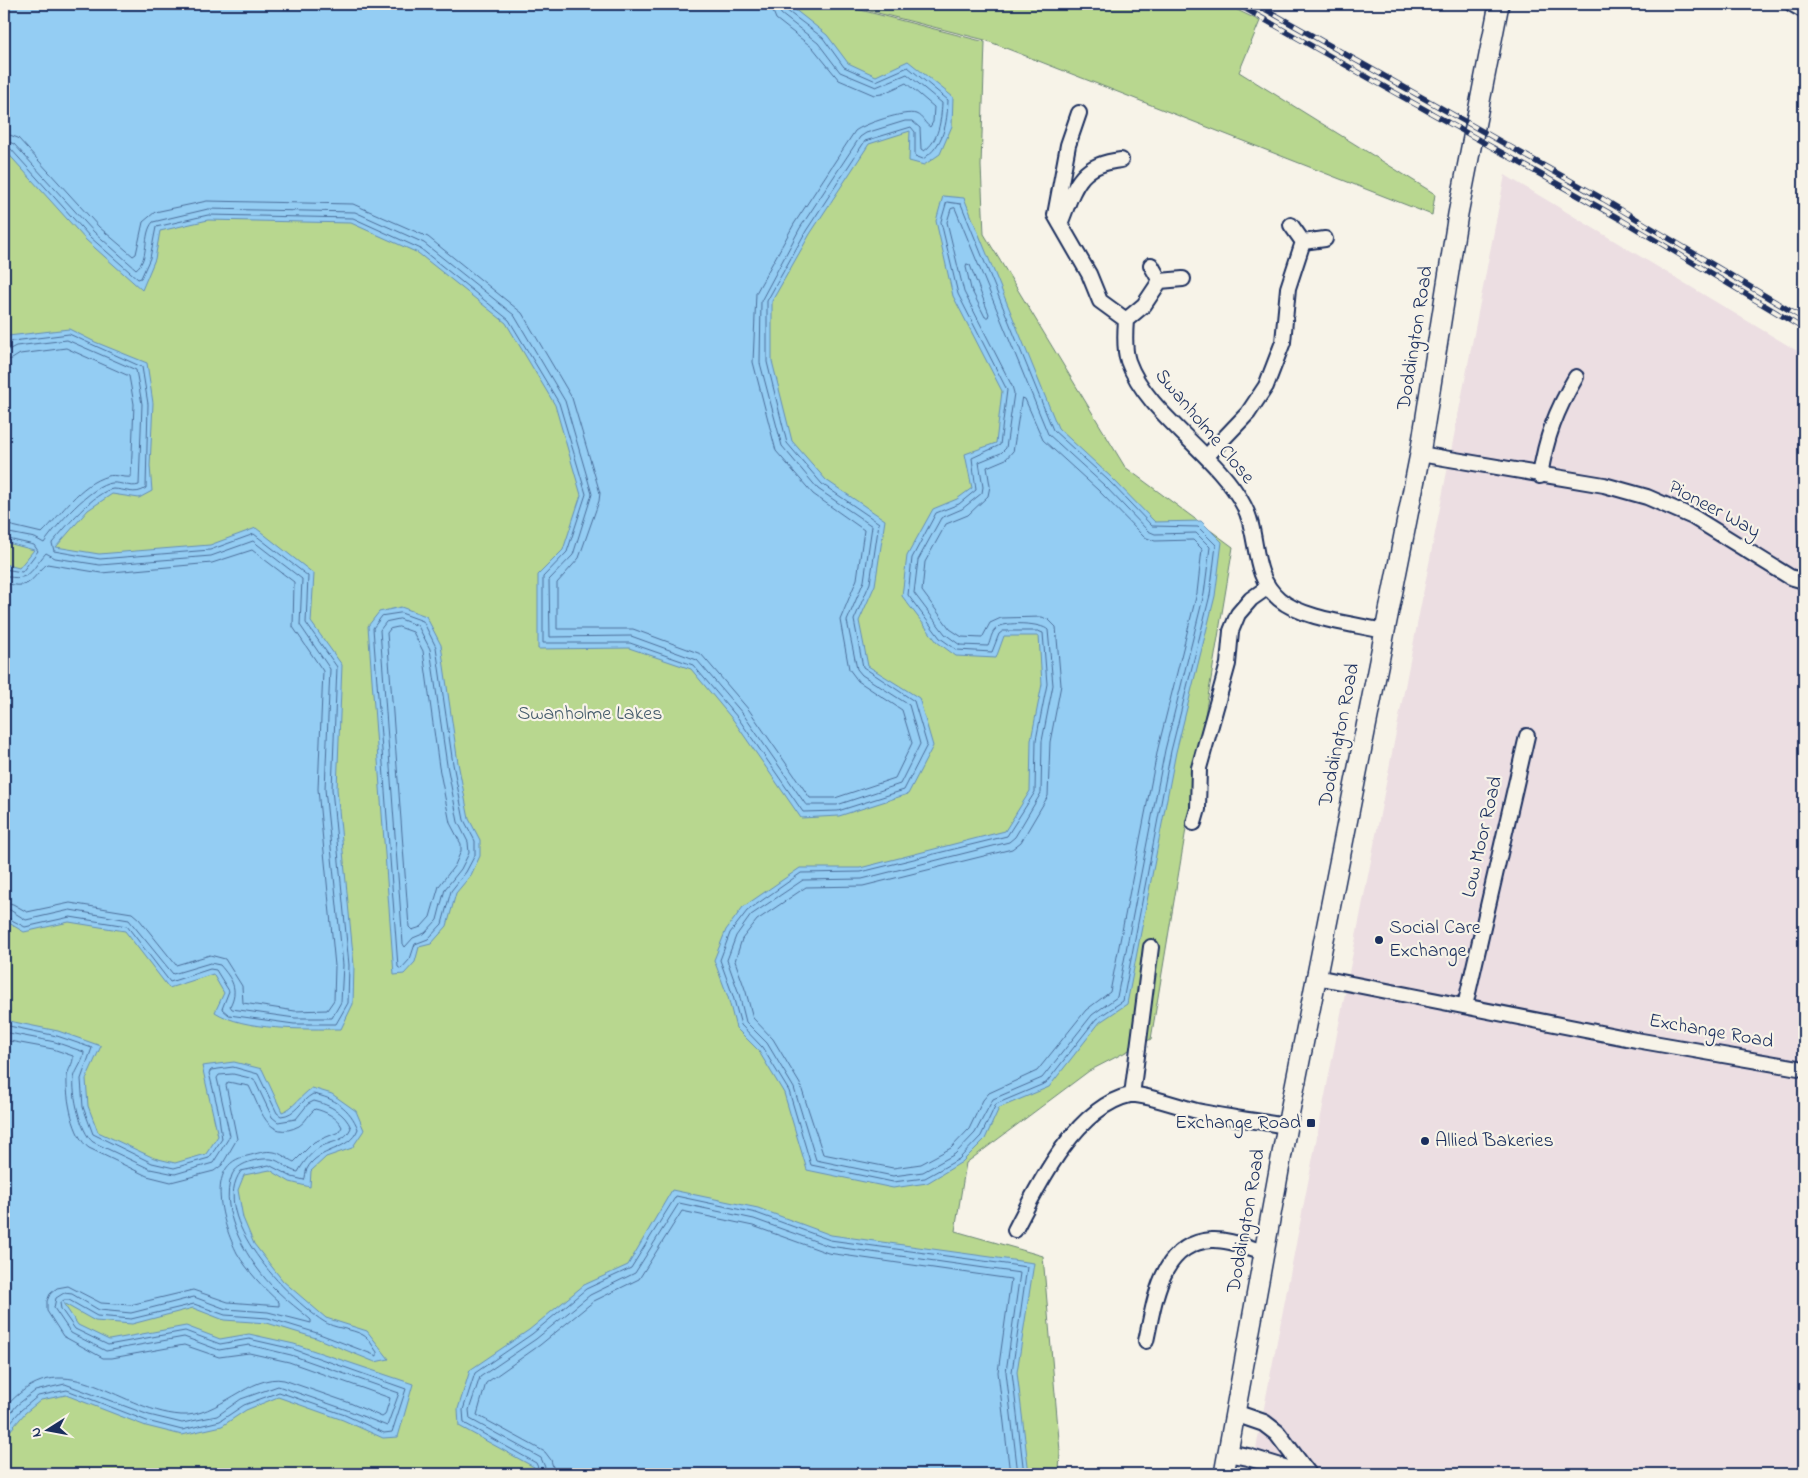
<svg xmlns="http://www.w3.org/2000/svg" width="1808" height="1478" viewBox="0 0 1808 1478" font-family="'Indie Flower',sans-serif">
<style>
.built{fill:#ecdee2}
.green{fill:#b8d78f;stroke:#6a8376}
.water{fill:#94cdf3;stroke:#648eb7}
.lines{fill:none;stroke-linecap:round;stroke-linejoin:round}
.shore{stroke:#4b6e9a;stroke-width:1}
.minor-casing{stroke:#1b2f5e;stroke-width:18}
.tertiary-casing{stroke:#1b2f5e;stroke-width:20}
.secondary-casing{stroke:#1b2f5e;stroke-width:22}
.minor{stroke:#f7f3e8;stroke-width:14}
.tertiary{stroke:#f7f3e8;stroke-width:16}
.secondary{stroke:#f7f3e8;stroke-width:19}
.rail-casing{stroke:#1b2f5e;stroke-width:5.5}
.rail{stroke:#f7f3e8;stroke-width:4;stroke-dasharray:11;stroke-linecap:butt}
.poi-dot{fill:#1b2f5e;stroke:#f7f3e8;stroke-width:2}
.labels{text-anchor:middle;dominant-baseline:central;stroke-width:4.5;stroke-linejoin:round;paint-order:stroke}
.street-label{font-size:20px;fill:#1b2f5e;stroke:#f7f3e8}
.park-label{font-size:20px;fill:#42596a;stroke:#f7f3e8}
.poi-label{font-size:20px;fill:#1b2f5e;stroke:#f7f3e8;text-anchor:start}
</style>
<rect width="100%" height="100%" fill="#f7f3e8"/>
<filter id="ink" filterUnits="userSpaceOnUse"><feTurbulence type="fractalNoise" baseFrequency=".02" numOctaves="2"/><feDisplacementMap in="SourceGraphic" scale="10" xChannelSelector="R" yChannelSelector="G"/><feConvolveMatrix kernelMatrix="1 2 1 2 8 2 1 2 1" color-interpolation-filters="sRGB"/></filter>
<g filter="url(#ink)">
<path class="built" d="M1505 175 1804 355V1474H1251Z"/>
<path class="green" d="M4 4H837L985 42 981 166 984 234 1125 467 1233 547 1151 1039 1089 1071 966 1163 955 1231 1043 1256 1060 1451 1059 1474H4Z
M842 4H1225L1260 21 1239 72 1435 194 1432 215 985 40Z"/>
<path class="water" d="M4 4H781L789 5 827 35 848 63 876 76 908 61 953 97 952 126 940 154 924 165 909 161 910 131 869 144 810 234 772 301V361L792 441 826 480 885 520 875 585 859 621 868 666 919 698 933 746 908 794 839 816 801 818 734 721 691 669 629 648 538 649V575L563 550 581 495 555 405 506 323 418 253 351 223 208 220 160 231 155 259 142 290 86 240 4 149Z
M943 196 964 198 1058 428 1111 477 1155 522 1201 521 1222 542 1215 596 1176 752 1127 1004 1100 1022 1049 1087 999 1108 985 1139 962 1162 927 1183 893 1188 807 1170 784 1093 758 1050 736 1028 728 997 714 960 726 930 743 907 800 868H860L1005 831 1030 791 1031 740 1042 684 1039 636H1004L996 658 956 656 937 642 902 596 907 556 933 509 957 499 972 488 965 454 996 443 1002 391 953 296 936 221Z
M69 329 95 342 147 363 153 403 150 466 152 491 139 498 112 494 88 510 56 547 99 554 210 545 256 528 314 574 311 622 342 665 337 789 354 965 353 1004 341 1029C305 1029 244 1031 215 1012L224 993 213 974 169 988 125 931 69 922 24 932 4 920V564L19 568 34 550 4 542V346L8 336Z
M401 607 426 616 441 645 458 763 469 819 480 840V856L471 875 456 893 447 926 431 944 419 947 415 962 404 974 394 975 368 626 379 612Z
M4 1020 58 1031 101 1046 86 1079 88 1106 98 1132 154 1158 175 1163 206 1154 218 1136 202 1066 234 1062 262 1069 282 1112C294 1108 300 1096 312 1088L332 1094 356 1111 364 1130 352 1148 326 1157 311 1171 310 1187 290 1182 270 1170 244 1175 238 1190 243 1218 254 1244 283 1281 326 1318 367 1331 389 1359 375 1362 316 1338 267 1323 224 1320 193 1308 132 1324 95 1321 63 1303 78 1325 109 1340 186 1326 220 1339 249 1334 294 1344 413 1384 398 1437 383 1438 343 1420 278 1397 246 1410 222 1426 182 1435 146 1426 66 1395 41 1400 25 1413 4 1438Z
M672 1190 758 1208 831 1235 1034 1263 1017 1372 1029 1474H537L534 1467 459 1426 458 1409 470 1370 529 1330 584 1285 628 1265Z"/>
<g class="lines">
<path class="shore" d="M4 133 18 138 99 227 133 256 136 254 143 222 155 212 207 201 353 204 428 237 522 313 572 398 600 493 599 501 579 558 557 583V629H633L701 654 749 710 810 798H835L895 778 912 743 902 710 858 681 849 669 840 620 857 579 864 530 813 494 776 451 753 362 756 293 794 224 855 131C864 124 905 110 916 114 923 117 925 124 930 127L933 122 934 107 906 83 882 94 874 95 839 80 813 48 776 19 770 4
M4 140 14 144 94 232 136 269C150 259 142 234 153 222L208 209 355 212 424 243 514 315 565 401 592 494 573 555 549 580 550 637 631 636 697 660 743 714 806 805H837L900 784 920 744 909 705 862 675 857 669 847 621 864 581 872 526 818 489 782 446 760 363 761 301 800 228 860 137 866 133 905 121H912L920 128 921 149 924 151C939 141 941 120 942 103L907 74 876 87 840 72 818 43 781 14 778 4
M4 147 10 148 90 237 138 279 141 278 150 258 156 227 208 215 353 218 421 249 509 320 559 403 586 494 567 552 543 577V643H630L693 665 738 718 803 812 838 811 904 790 927 745 914 701 863 667 854 620 870 583 879 523 822 484 787 443 767 362V301L806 231 865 141 911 127 915 132V156L923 159C944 145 947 124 948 100L908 67 876 81 844 67 823 38 786 10 784 4
M947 202 961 204 1053 430 1108 480 1152 526 1198 527 1216 545 1210 595 1171 751 1123 1001 1096 1019 1046 1083 996 1104 981 1136 959 1159 925 1178 893 1182 811 1165 789 1091 762 1047 741 1025 733 996 720 960 730 933 747 911 801 873 861 872 1007 836 1035 792 1036 740 1047 684 1043 633 1038 631H1003L999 634 992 652 957 650 940 638 908 595 912 558 936 513 959 504 976 490 972 458 1000 445 1007 390 958 294 941 222Z
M955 208 1048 434 1104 485 1148 531 1155 534 1196 533 1210 547 1204 594 1165 750 1117 997 1092 1015 1042 1078 993 1099 975 1133 955 1154 923 1172 893 1176 816 1160 794 1088 767 1043 746 1022 739 994 727 960 736 936 751 915 803 880 862 879 1009 842 1015 837 1041 793 1042 741 1053 685 1048 630C1042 623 1004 621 997 628 991 632 991 640 988 646L960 645 945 634 914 593 918 560 941 518 962 509 982 493 983 487 979 462 1001 453 1006 448 1014 393 1012 386 964 292 947 222 951 209Z
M967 264 970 265 989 314 988 317H985L971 289 966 267Z
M4 346 13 341 69 334 142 367 148 404 146 488C135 496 125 489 113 489 95 491 64 529 52 543L54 551 100 559 210 550 254 534 308 576 306 623 337 667 332 789 349 965 348 1003 336 1024H294L229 1015 222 1009 229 991 216 970 210 969 170 982 127 926 70 917 25 927 4 916
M4 352 16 346 67 340 136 370 142 404 139 485C130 488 121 482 112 483 91 485 55 527 44 543L35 538 4 532
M4 360 12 359 20 354 66 348 129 376 134 404 131 477C123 478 115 474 108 476 79 484 62 514 42 533L4 524
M1022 398 1025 399 1043 440 1098 490 1144 537 1155 541 1193 540 1202 549 1197 593 1158 748 1110 992 1086 1010 1037 1071 989 1093 983 1100 969 1129 951 1148 921 1164 893 1168 823 1154 800 1084 773 1039 753 1018 746 992 735 961 742 939 757 920 806 887 863 886 1012 849 1021 842 1048 796 1050 742 1061 685 1056 627 1049 620 1042 617 1001 618 990 623 982 638 962 637 950 629 922 591 925 562 946 524 968 515 988 496 990 486 987 467 1006 459 1013 451Z
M4 538 34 545 38 551 22 572 4 569
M4 576C31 582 30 571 46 553L55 558 100 565 211 556 253 541 302 579 300 625 330 669 325 789 343 965 341 1002 332 1018H295L232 1009 230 1006C239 989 232 979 220 965L210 963 173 974 129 920 70 910 26 920 10 910 4 909
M4 583C32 590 29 580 47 564L101 573 212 563 252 550 294 582 293 627 323 671 318 789 335 966 334 1000 327 1010 295 1011 243 1003 242 986 225 959 210 955 176 965 139 919 132 913 70 903 27 912 13 904 4 902
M401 613 423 621 436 647 453 764 464 820 475 841V855L466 872 451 891 442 924 428 939 415 944 410 959 401 969 398 967 373 628 382 616Z
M400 619 418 626 430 649 447 765 458 822 468 842 469 853 461 869 445 889 437 920 425 933 413 938 405 947 403 944 380 630 386 622Z
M399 627 413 632 423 651 439 767 450 823 461 844V851L455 865 439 886 430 917 421 927 412 930 409 927 387 633 390 629Z
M4 1025 57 1036 92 1048 81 1079 83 1107 93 1134 152 1163 174 1168 209 1158 222 1139 218 1109 209 1073 211 1070 233 1067 258 1074 277 1113 281 1116C296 1115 300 1101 313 1094 334 1098 350 1108 358 1129 349 1152 318 1147 307 1169 305 1172 306 1177 304 1180L292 1177 269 1165 241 1171C208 1217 288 1298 323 1321 334 1329 351 1328 363 1335 369 1338 373 1347 377 1352V1356L317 1333 268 1318 225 1315 194 1304 131 1319 97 1316 69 1300H64L60 1303 61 1309 75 1329 108 1345 185 1331 220 1344 249 1339 293 1349 406 1389 392 1432 384 1433 345 1415 279 1392 244 1405 220 1421 182 1430 147 1421 67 1390 38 1396 21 1410 4 1430
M4 1032 55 1042 84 1052C84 1061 76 1069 74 1078 72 1093 80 1132 93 1142L150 1169 175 1174 213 1163 230 1136 217 1078 219 1075 233 1074 254 1079 272 1117 278 1122 296 1119 308 1104 314 1101C330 1105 345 1113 351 1128 345 1141 334 1141 322 1146 312 1151 303 1163 298 1172 288 1171 281 1160 271 1159 258 1158 237 1163 232 1175 217 1212 250 1265 276 1290 287 1301 300 1310 311 1320V1323L268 1312 226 1309 194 1297 131 1313 99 1310 72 1294 64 1293 56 1298 54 1308 71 1333 106 1351 184 1337 219 1350 249 1345 291 1355 399 1393 387 1426 347 1410 278 1386 241 1399 217 1416 182 1423 149 1415 65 1384 35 1391 17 1405 4 1421
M4 1040 53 1049 73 1056C74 1064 67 1070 67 1078 66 1098 73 1137 89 1148L147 1176 171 1182 214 1171 222 1165 237 1139 226 1085 228 1082 249 1086C260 1107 267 1143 299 1126 306 1122 309 1113 315 1109 325 1111 338 1118 342 1127L339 1132 314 1142 294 1162C287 1159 281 1153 274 1152 265 1150 256 1154 247 1156 203 1164 223 1225 237 1253 247 1270 264 1289 279 1302V1306L228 1302 193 1290 130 1305 101 1303 68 1286 57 1288 50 1294 47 1301V1311L63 1336 103 1358H112L184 1345 219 1357 249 1353 289 1362 390 1398 385 1415 382 1417 350 1403 284 1380C251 1373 217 1418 181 1415 114 1410 63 1338 4 1409
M541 1474 536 1463 464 1423 463 1410 475 1373 532 1334 586 1289 631 1268 676 1196 756 1213 830 1240 1027 1267 1012 1372 1024 1474
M548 1474 541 1458 470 1419 469 1410 480 1377 536 1339 590 1295 635 1273 679 1203 754 1219 829 1246 1020 1273 1006 1372 1018 1474
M555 1474 551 1460 545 1452 477 1415 486 1383 540 1345 594 1301 639 1279 682 1211 753 1226 828 1253 1011 1279 998 1372 1010 1474"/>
<g class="minor-casing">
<path id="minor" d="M1792 4 1804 11
M1079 113 1068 145 1055 215 1089 274 1100 301 1126 320C1125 333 1124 349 1128 361 1147 415 1217 453 1244 506 1260 536 1250 574 1279 599 1302 619 1354 624 1384 631
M1060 224C1074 189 1078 164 1121 160
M1291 225 1303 242 1325 239
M1151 265 1160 281 1183 279
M1126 320 1144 305 1160 281
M1420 454 1604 485 1647 497 1693 517 1790 577 1804 581
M1207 456 1248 413 1266 386 1283 342 1288 288 1303 242
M1540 476C1546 437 1556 411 1576 377
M1194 823 1198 809 1199 768 1228 664 1231 631 1238 614 1251 599 1268 587
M1316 977 1636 1040 1804 1069
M1465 1006 1527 736
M1132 1095 1151 947
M1015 1230C1038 1185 1076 1107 1130 1095 1142 1093 1183 1108 1197 1111 1226 1117 1257 1121 1287 1126
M1146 1341C1155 1301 1160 1243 1212 1240 1229 1239 1249 1248 1265 1252"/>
</g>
<g class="tertiary-casing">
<path id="tertiary" d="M1235 1413 1264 1423 1277 1433 1308 1474
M1228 1453 1248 1457 1304 1474"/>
</g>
<g class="secondary-casing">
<path id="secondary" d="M1224 1474 1287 1126 1420 454 1458 214 1499 4"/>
</g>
<use href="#minor" class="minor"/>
<use href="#tertiary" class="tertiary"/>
<use href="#secondary" class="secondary"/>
<g class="rail-casing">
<path id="rail" d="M1237 4 1620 219 1804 329
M1256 4 1603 199 1804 319"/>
</g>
<use href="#rail" class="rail"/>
</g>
</g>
<g class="poi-dot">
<circle cx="1379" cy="940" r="5"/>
<rect x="1306" y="1118" width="10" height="10" rx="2.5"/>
<circle cx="1425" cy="1141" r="5"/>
</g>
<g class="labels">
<g class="street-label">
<text transform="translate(1416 338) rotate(-81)">Doddington Road</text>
<text transform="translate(1204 427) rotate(50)">Swanholme Close</text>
<text transform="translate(1714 510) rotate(28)">Pioneer Way</text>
<text transform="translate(1340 735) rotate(-79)">Doddington Road</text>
<text transform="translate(1483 837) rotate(-77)">Low Moor Road</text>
<text transform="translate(1711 1032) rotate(10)">Exchange Road</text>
<text transform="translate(1247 1221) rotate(-80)">Doddington Road</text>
</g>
<g class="park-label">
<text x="590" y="714">Swanholme Lakes</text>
</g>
<g class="poi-label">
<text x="1389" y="928">Social Care<tspan x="1389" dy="23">Exchange</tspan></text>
<text x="1301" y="1123" text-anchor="end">Exchange Road</text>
<text x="1435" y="1141">Allied Bakeries</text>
</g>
</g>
<rect width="1808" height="1478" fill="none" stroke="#f7f3e8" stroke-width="20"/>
<rect x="10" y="10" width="1788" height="1458" fill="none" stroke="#1b2f5e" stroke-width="2" filter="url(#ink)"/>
<g transform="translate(48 1430) rotate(259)" stroke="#f7f3e8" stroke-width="4" paint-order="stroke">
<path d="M0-4L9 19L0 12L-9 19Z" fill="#1b2f5e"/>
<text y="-8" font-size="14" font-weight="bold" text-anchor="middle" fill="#1b2f5e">N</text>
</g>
</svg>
